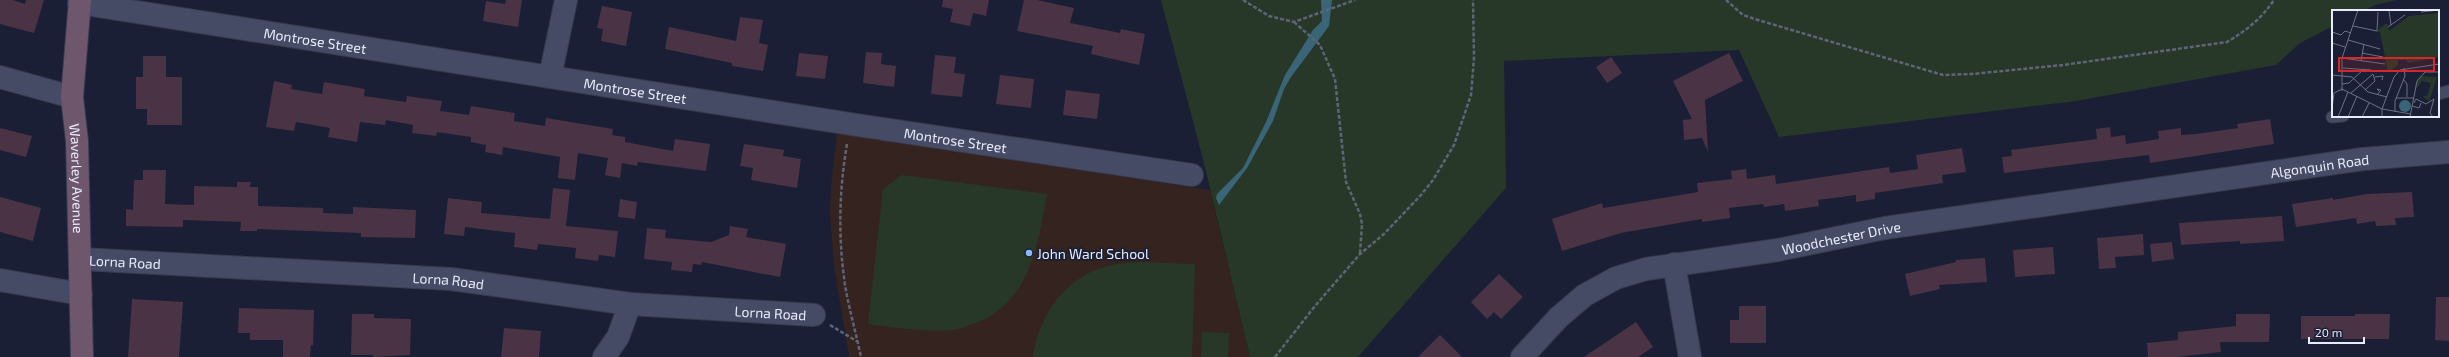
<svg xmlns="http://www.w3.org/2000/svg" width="2449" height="357" viewBox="0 0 2449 357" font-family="'Exo 2',sans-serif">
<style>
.education{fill:#35231f}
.green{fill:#273829}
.water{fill:#3a6578}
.building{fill:#4a3345}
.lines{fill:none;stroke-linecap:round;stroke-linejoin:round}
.lane-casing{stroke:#383a4d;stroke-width:13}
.street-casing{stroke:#383a4d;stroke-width:24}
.secondary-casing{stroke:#383a4d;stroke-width:24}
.path{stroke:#5f6478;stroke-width:2.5;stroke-dasharray:4 2;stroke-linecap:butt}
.lane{stroke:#454b64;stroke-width:11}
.street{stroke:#454b64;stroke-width:22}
.secondary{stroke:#6e576d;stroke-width:22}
.poi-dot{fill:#8bb9fc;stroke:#1a1f35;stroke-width:1.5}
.labels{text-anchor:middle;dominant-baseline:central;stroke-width:3.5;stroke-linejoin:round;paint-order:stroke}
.street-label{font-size:14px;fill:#e7ebfa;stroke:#1a1f35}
.poi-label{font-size:14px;fill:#e7ebfa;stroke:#1a1f35;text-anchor:start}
.inset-road{fill:none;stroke:#6c7184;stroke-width:1}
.view{fill:#d62828;fill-opacity:0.15;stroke:#d62828;stroke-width:2}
.inset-edge{fill:none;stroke:#e7ebfa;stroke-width:2}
</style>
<rect width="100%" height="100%" fill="#1a1f35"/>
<path class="education" d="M837 133 1210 190 1250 357H849L834 266 830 213 831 185Z"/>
<path class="green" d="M1161 0H2396L2375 5 2363 11H2333V26L2300 43 2276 65 2076 101 1779 137 1739 50 1504 61 1506 188 1358 357H1250L1204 163Z
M902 175 1047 194C1038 244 1030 302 976 323 969 325 961 329 953 330 925 332 897 328 868 324L883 189Z
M1138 262 1195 264 1192 357H1033C1038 316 1066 276 1108 266 1118 263 1128 263 1138 262Z
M1202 332 1229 333 1228 357H1201Z"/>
<path class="water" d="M1321 0H1332L1329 26 1291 77 1284 89 1273 121 1247 168 1219 205 1216 198 1217 194 1243 168 1266 122 1285 75 1313 30 1322 21Z"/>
<path class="building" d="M0 0H13L25 4 26 0H44L34 33 0 24Z
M506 0H522L518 27 483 21 486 1 505 4Z
M943 0H989L986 16 973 13 970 26 950 22 953 9 942 7Z
M1024 0H1037L1074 8 1070 23 1120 33 1121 29 1145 34 1139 65 1091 54 1093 46 1017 31Z
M602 6 632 12 626 46 601 41 603 29 597 28Z
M740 17 763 20 759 43 768 45 763 71 732 66V63L665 49 669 27 736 41Z
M866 52 882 53 881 64 896 66 894 87 863 83Z
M799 53 828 56 825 79 796 76Z
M1729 53 1743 81 1705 100 1708 152 1702 138 1684 140 1683 120 1692 119 1673 81Z
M935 55 956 57 954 73 965 74 962 97 931 94Z
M143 56H166V77H182V125H147V109H136V77H143Z
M1611 57 1622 73 1607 83 1596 67Z
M1000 75 1034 79 1031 108 996 104Z
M274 81 292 85 291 89 322 94 324 82 365 89 364 96 406 102 407 96 442 101 440 111 469 115 471 106 515 113 514 121 545 126 546 118 613 129 612 135 625 137V142L673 151 675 139 710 144 706 171 638 162 637 166 622 163 620 178 605 175 608 158 578 153 575 180 558 178 560 157 503 147 502 155 485 152 486 145 471 142V137L437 132 436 136 412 133 413 125 386 120 385 125 360 122 357 142 328 137 330 128 296 122 294 131 266 127Z
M1066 90 1100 94 1097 119 1063 115Z
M2270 119 2274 144 2150 163 2149 155 2004 173 2002 157 2012 156 2011 150 2097 139 2096 129 2110 127 2111 137 2125 135 2126 144 2159 139 2158 131 2181 128V135L2196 134 2238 128 2237 124Z
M0 128 32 136 26 157 0 150Z
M744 144 784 150 783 156 801 159 797 188 751 180 753 168 740 166Z
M1962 148 1966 172 1942 175 1943 183 1875 193V199L1856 202V195L1818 200 1819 206 1785 211 1784 204 1764 207 1763 204 1729 208 1730 218 1702 222V219L1621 233 1562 251 1552 219 1602 203 1603 208 1698 192 1697 183 1732 179 1731 171 1746 169 1747 179 1775 175 1776 184 1889 167 1890 173 1918 169 1916 155Z
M143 170H166L165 204 194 205V186L237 187V182H251L250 187H258V206L323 208V213L353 214V207L416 210 415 238 361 237V233L257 229V231H240L241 222 183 220V227L126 226V209L133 210 134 180H143Z
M553 188 570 190 566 226 618 231 615 257 599 255 598 261 575 258 576 248 538 244 537 250 514 247 515 233 465 227 464 236 444 234 448 198 482 202 481 213 550 219Z
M2412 192 2414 217 2395 218 2396 225 2376 226 2375 221 2357 224 2356 218 2296 227 2292 204 2333 198V200L2366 194Z
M0 197 41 208 33 241 0 232Z
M620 199 637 202 635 219 618 217Z
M2282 216 2284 241 2240 244V241L2181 245 2179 223Z
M730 226 748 229 746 237 786 244 780 277 702 262 701 265 693 264 692 272 671 270 672 262 644 259 647 228 666 230 665 238 711 242 729 235Z
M2143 234 2144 255 2115 257 2116 268 2099 269 2097 238Z
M2172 242 2174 259 2152 262 2150 244Z
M2053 247 2055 274 2015 277 2013 250Z
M1985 258 1987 282 1939 285 1940 289 1910 296 1905 274 1956 262V260Z
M1499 274 1523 297 1501 319 1494 312 1487 319 1471 302Z
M2436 297H2449V341L2435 340Z
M132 299 183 302 179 357H128Z
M1739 306H1766V343H1730V320H1739Z
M239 308 314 310 313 345H311L310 357H283V340H250V333H238Z
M352 314H374V318L411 319 410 355 373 357V355H351Z
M2236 314H2270L2269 342H2220L2221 352 2177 357H2148L2147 343 2178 340V332L2236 326Z
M2355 314H2390L2389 339H2301V316H2355Z
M1636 322 1653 347 1638 357H1584Z
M504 328 541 331 539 357H501Z
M1440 335 1462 357H1418Z"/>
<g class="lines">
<g class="lane-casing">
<path id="lane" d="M2438 94 2449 91
M2332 117 2343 116"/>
</g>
<g class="street-casing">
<g id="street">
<path id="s1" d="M79 3 857 125 1192 175"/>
<path d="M0 77 72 97"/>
<path d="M550 77 566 0"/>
<path id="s2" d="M81 259 451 279 630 304 814 315"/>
<path d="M1674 264 1690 357"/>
<path d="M0 280 81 294"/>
<path d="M604 357 618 337 630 304"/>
<path id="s3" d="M1522 357 1559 317 1585 295 1616 278 1646 269 1778 250 1885 228 2363 159 2449 152"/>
</g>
</g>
<g class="secondary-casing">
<g id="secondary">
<path id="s4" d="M80 0 72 97 77 141 82 357"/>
</g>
</g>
<path class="path" d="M1243 0 1269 16 1294 22 1355 0
M1726 0 1743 15 1758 20 1943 75 1972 74 2063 65 2227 42C2247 30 2261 19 2274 0
M1294 22 1320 45 1335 79 1346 182 1360 214 1362 224 1360 253
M847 144C839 191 838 237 845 285 849 309 856 333 861 357
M830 325 858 342
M1275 357 1315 306 1360 254 1384 234 1421 195 1433 180 1454 145 1471 95 1474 58 1473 0"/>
<use href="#lane" class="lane"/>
<use href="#street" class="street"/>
<use href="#secondary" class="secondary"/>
</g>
<circle class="poi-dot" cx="1029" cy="253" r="4"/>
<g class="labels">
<g class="street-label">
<text stroke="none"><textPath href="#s1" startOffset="239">Montrose Street</textPath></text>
<text stroke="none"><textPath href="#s1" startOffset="563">Montrose Street</textPath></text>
<text stroke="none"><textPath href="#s1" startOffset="887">Montrose Street</textPath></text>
<text stroke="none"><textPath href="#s3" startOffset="837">Algonquin Road</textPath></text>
<text stroke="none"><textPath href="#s4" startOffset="179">Waverley Avenue</textPath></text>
<text stroke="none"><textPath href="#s3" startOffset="353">Woodchester Drive</textPath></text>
<text stroke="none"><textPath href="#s2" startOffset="44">Lorna Road</textPath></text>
<text stroke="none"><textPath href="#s2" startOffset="368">Lorna Road</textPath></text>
<text stroke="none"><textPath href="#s2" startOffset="692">Lorna Road</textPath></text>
</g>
<g class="poi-label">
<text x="1037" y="253">John Ward School</text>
</g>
</g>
<g transform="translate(2332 10)">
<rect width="107" height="107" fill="#1a1f35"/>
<path d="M106 0H107V47L76 53 74 50H66V55L56 63 48 22H45L48 18 55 13 57 21 77 6 106 3ZM89 66 105 67 97 91 90 86H95L99 73 90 71 85 78 83 76Z" fill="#273829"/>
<path d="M67 96a6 6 0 1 1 12 0a6 6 0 1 1-12 0Z" fill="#3a6578"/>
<path class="inset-road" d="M41 0H59M57 1 59 15M89 2 107 0M21 16 45 21 46 2M56 17 73 5M0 22 9 25 13 21 19 23M16 30 48 39M0 33 13 37M30 43 51 47M10 48 53 54M29 51 32 34M11 58 39 60M0 65 20 67 36 82 55 87M43 67 51 66 50 70M71 69 75 74V87M10 74 17 73 32 59M10 81V48L26 0M19 83 41 64 43 71 33 80M0 84 10 79 50 99 79 104M45 85 49 80 45 79 47 81M64 88H82M82 93 84 89 94 94 102 89M80 96 87 98 89 93M0 98 2 84M63 102V91L73 66 72 58M6 107 16 82M16 107 25 86M30 107 37 93M50 107V99L62 67 68 60 107 54M78 107 85 71 93 62H107M101 107 98 103 102 89"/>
<path class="view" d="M7 48H102V61H7Z"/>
<rect width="107" height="107" class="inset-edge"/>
</g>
<path d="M2309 337v6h55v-6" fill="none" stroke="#e7ebfa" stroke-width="2"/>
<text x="2315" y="337" font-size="12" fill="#e7ebfa" stroke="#1a1f35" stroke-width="3" paint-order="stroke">20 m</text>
</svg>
